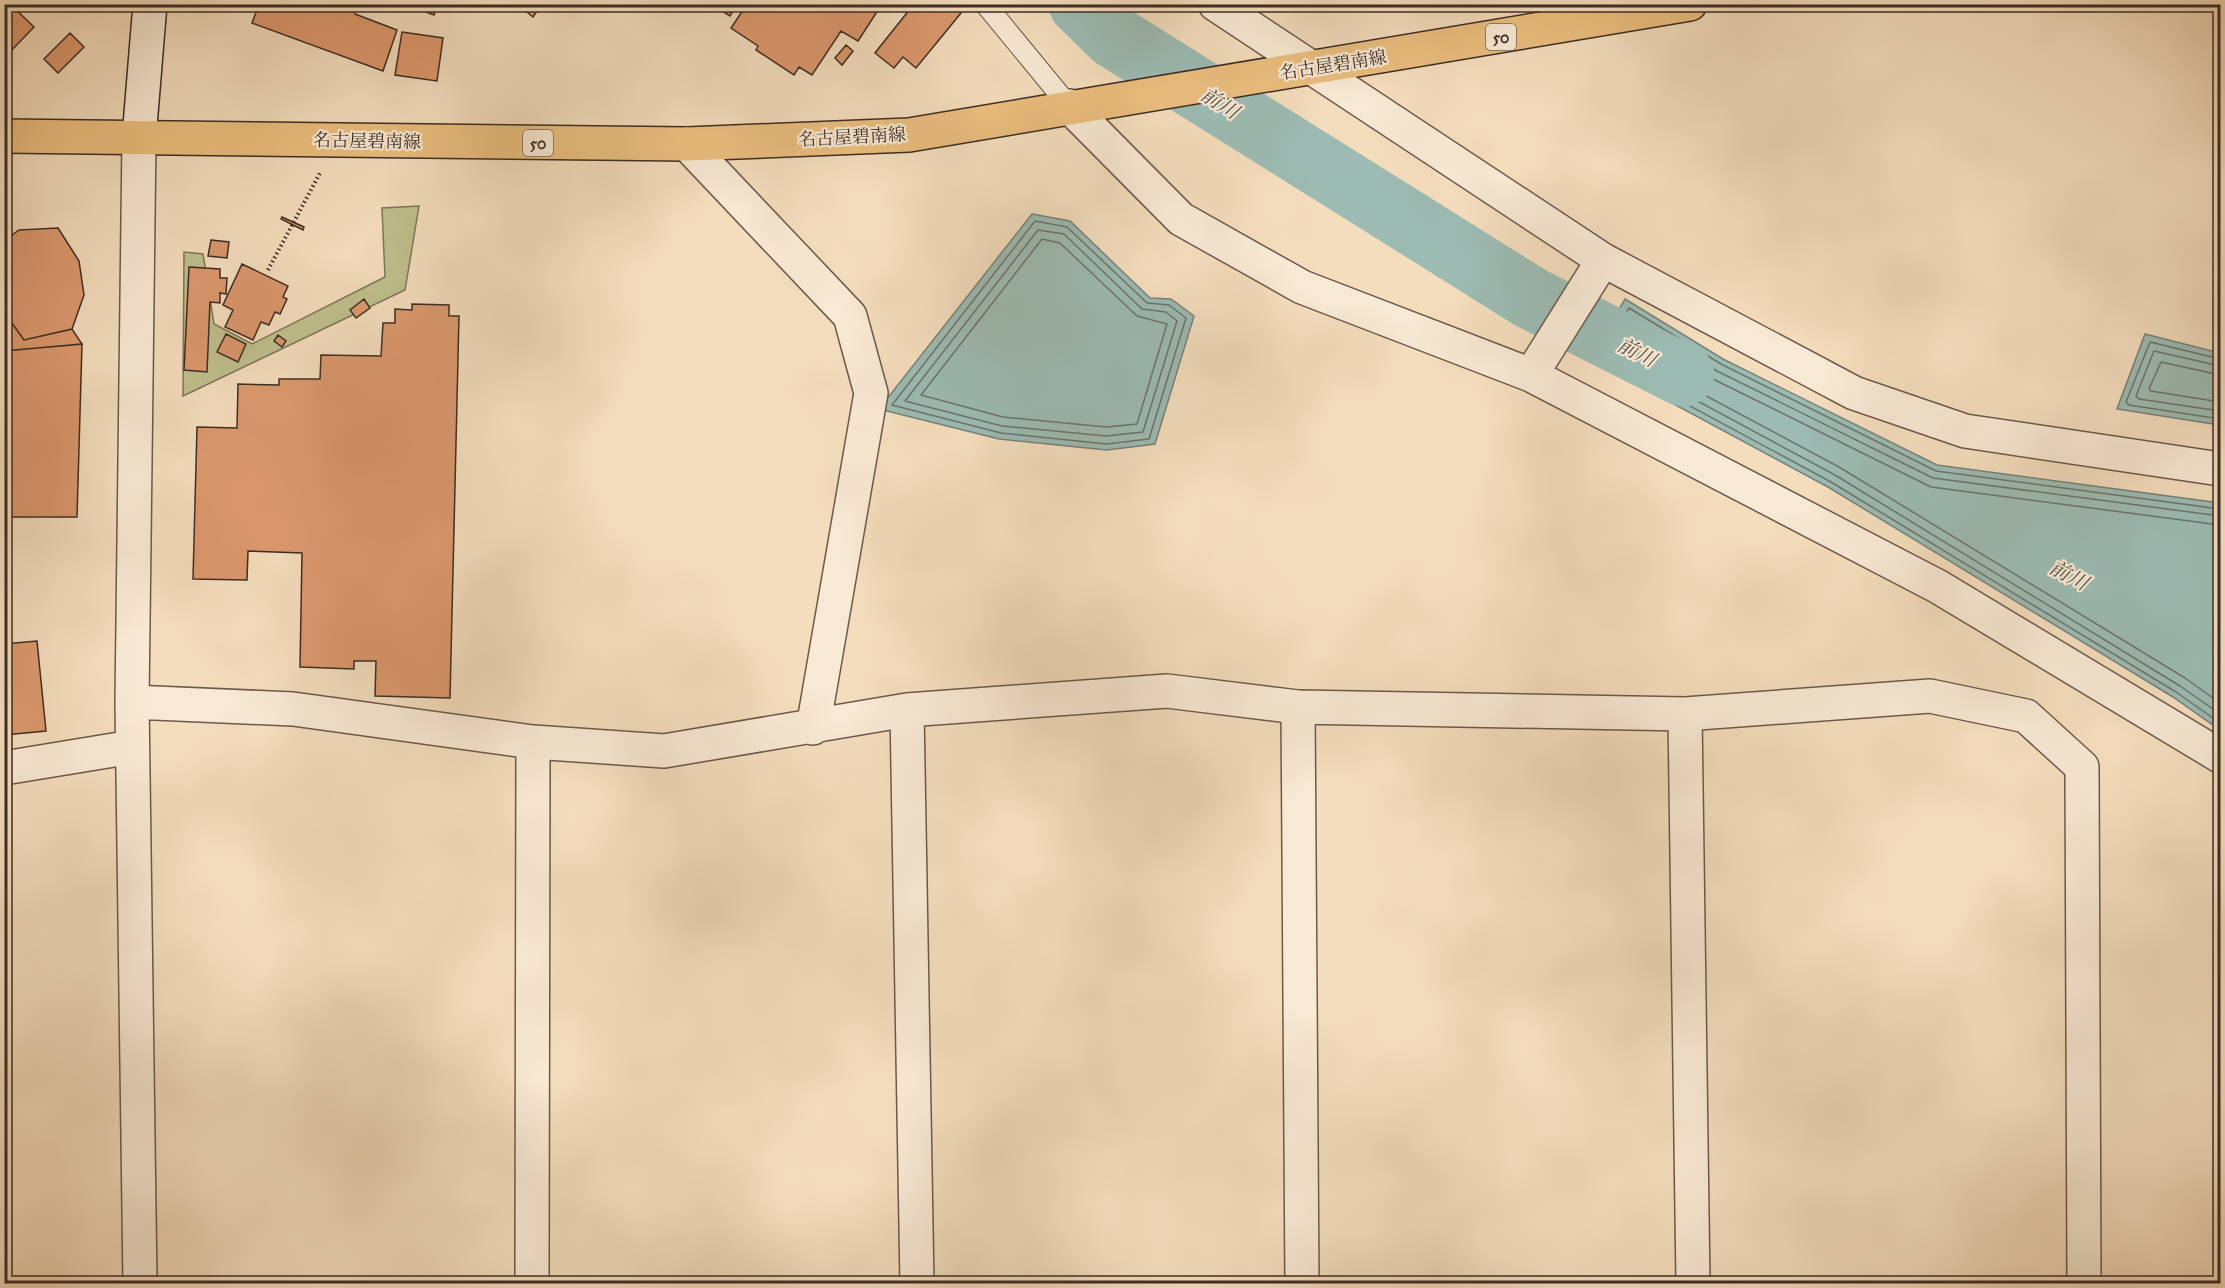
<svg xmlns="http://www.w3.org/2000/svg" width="2225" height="1288" viewBox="0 0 2225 1288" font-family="'IM FELL Great Primer','Noto Serif JP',serif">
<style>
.green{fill:#c0c08e;stroke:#7e765a;stroke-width:1.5}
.water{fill:#9cbbb3;stroke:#76827a;stroke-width:1.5}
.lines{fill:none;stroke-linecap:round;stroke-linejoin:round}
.shore{stroke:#6c746c;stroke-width:1.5}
.river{stroke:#9cbbb3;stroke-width:63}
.building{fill:#dc986d;stroke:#3d2d25;stroke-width:1.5}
.service-casing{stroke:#6b594b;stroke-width:22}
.minor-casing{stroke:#6b594b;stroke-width:36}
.secondary-casing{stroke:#3d2d25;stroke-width:36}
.primary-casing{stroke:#3d2d25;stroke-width:36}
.path{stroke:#3d2d25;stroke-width:4;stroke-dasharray:1.5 3;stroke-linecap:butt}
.service{stroke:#f8e9d4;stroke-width:20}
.minor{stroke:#f8e9d4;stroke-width:33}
.secondary{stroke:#f8e9d4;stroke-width:33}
.primary{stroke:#eabe7e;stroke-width:33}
.labels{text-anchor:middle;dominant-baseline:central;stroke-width:4.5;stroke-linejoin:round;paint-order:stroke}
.shield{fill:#f8e9d4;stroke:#75655a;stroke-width:1.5}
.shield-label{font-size:16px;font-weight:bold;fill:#3d2d25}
.street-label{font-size:18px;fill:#3d2d25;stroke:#f8e9d4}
.water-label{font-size:20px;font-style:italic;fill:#555048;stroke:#f8e9d4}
</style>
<rect width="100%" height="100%" fill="#f4ddbd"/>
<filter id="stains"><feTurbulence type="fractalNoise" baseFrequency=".00333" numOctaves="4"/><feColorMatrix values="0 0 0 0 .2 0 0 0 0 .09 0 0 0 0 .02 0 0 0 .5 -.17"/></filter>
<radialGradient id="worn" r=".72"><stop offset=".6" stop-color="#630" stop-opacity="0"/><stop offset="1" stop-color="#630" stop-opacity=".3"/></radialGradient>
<path class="green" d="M419 206 405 290 183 396 184 252 203 254 214 324 252 344 385 277 382 208Z"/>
<path class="water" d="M1032 214 1070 221 1150 298 1171 299 1194 316 1155 444 1107 450 999 439 879 409Z
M1625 299 1723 359 1937 465 2220 503V730L2173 697 1828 487 1590 359Z
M2145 334 2220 353V425L2117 409Z"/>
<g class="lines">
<path class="shore" d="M1035 221 1067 227 1147 303 1169 305 1186 318 1149 439 1106 444 1001 433 892 405Z
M1038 230 1064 234 1142 309 1166 312 1177 321 1143 432 1106 436 1002 426 905 401Z
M1042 239 1060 243 1137 316 1167 324 1137 424 1106 427 1003 417 921 395Z
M2220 359 2150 342 2126 402 2129 405 2220 419
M2220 366 2154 351 2136 396 2139 399 2220 411
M2220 375 2161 362 2149 389 2151 391 2220 402
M2220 509 1936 471 1721 364 1629 308 1600 355 1601 358 1831 482 2176 692 2220 723
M2220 516 1933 478 1717 371 1632 319 1610 352 1612 355 1835 475 2180 686 2220 714
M2220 525 1931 487 1713 379 1636 332 1632 333 1623 348 1624 352 1839 467 2185 678 2220 703"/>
<path class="river" d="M1080 4 1114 37 1531 298 1683 375"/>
</g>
<path class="building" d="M4 4H10L34 27 4 58Z
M259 4H359L355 14 397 30 383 71 252 23Z
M405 4H438L434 15Z
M517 4H542L533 17Z
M704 4H737L730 16 714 6 712 9Z
M747 4H882L858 41 841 31 812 75 799 67 794 75 756 50 758 46 731 28Z
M914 4H952L961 13 916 68 903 57 894 68 875 53Z
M402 32 443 38 437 81 395 75Z
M70 33 84 47 58 73 44 59Z
M846 45 853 51 842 65 835 58Z
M282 217 304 227 303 230 281 219Z
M58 228 79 261 84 295 72 329 24 340 4 312V241L19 230Z
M211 240 229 242 227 258 208 256Z
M242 264 288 286 283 297 287 299 280 314 275 312 269 325 261 322 253 340 225 327 233 310 223 305Z
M189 267 220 269V278H227L226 294 220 293V303L210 302 207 372 184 370Z
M364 299 370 308 356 318 350 310Z
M412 304 449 305V316H459L450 698 375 696 376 661H354V669L300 667 302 553 248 551 247 580 193 579 197 427 237 428 238 384 279 385V379H320L321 355 381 356 383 323H395V309L412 310Z
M4 312 24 340 72 329 82 344 4 351Z
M226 334 246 344 238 362 217 352Z
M278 335 286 341 282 347 274 341Z
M82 344 77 517H4V351Z
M37 641 46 731 4 735V644Z"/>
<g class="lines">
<g class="service-casing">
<path id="service" d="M985 4 1069 106"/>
</g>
<g class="minor-casing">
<path id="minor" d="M1215 4 1603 260
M1069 106 1181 219 1302 287 1531 375 1937 586 2220 756
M139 138 132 702 140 1284
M687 144 850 316 871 393 813 728
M1531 375 1603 260 1854 393 1965 431 2220 469
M132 702 293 709 533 742 664 751 907 710 1167 691 1298 707 1302 1284
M1298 707 1685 714 1930 696 2026 716 2082 767 2084 1284
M907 710 917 1284
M1685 714 1693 1284
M4 768 132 747
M532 1284 533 742"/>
</g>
<g class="secondary-casing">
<path id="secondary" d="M139 138 150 4"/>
</g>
<g class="primary-casing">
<path id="primary" d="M4 136 687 144 909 135 1690 4"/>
</g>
<path class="path" d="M268 270 320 173"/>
<use href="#service" class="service"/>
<use href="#minor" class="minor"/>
<use href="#secondary" class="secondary"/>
<use href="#primary" class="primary"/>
</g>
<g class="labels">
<g class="shield">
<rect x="1486" y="24" width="30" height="26" rx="4.5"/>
<rect x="523" y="130" width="30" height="26" rx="4.5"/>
</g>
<g class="shield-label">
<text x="1501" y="37">50</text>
<text x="538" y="143">50</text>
</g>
<g class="street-label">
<text transform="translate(1333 65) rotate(-9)">名古屋碧南線</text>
<text transform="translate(852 137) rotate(-3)">名古屋碧南線</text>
<text transform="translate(367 141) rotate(1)">名古屋碧南線</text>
</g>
<g class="water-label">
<text transform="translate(1220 103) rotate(32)">前川</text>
<text transform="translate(1637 352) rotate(27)">前川</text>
<text transform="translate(2069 575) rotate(28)">前川</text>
</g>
</g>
<rect width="2225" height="1288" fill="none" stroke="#f4ddbd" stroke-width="24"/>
<rect x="6" y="6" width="2213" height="1276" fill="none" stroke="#3d2d25" stroke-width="3"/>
<rect x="12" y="12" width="2201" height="1264" fill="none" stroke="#3d2d25" stroke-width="1.5"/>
<rect width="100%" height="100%" filter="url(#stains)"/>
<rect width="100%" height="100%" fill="url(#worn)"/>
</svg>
